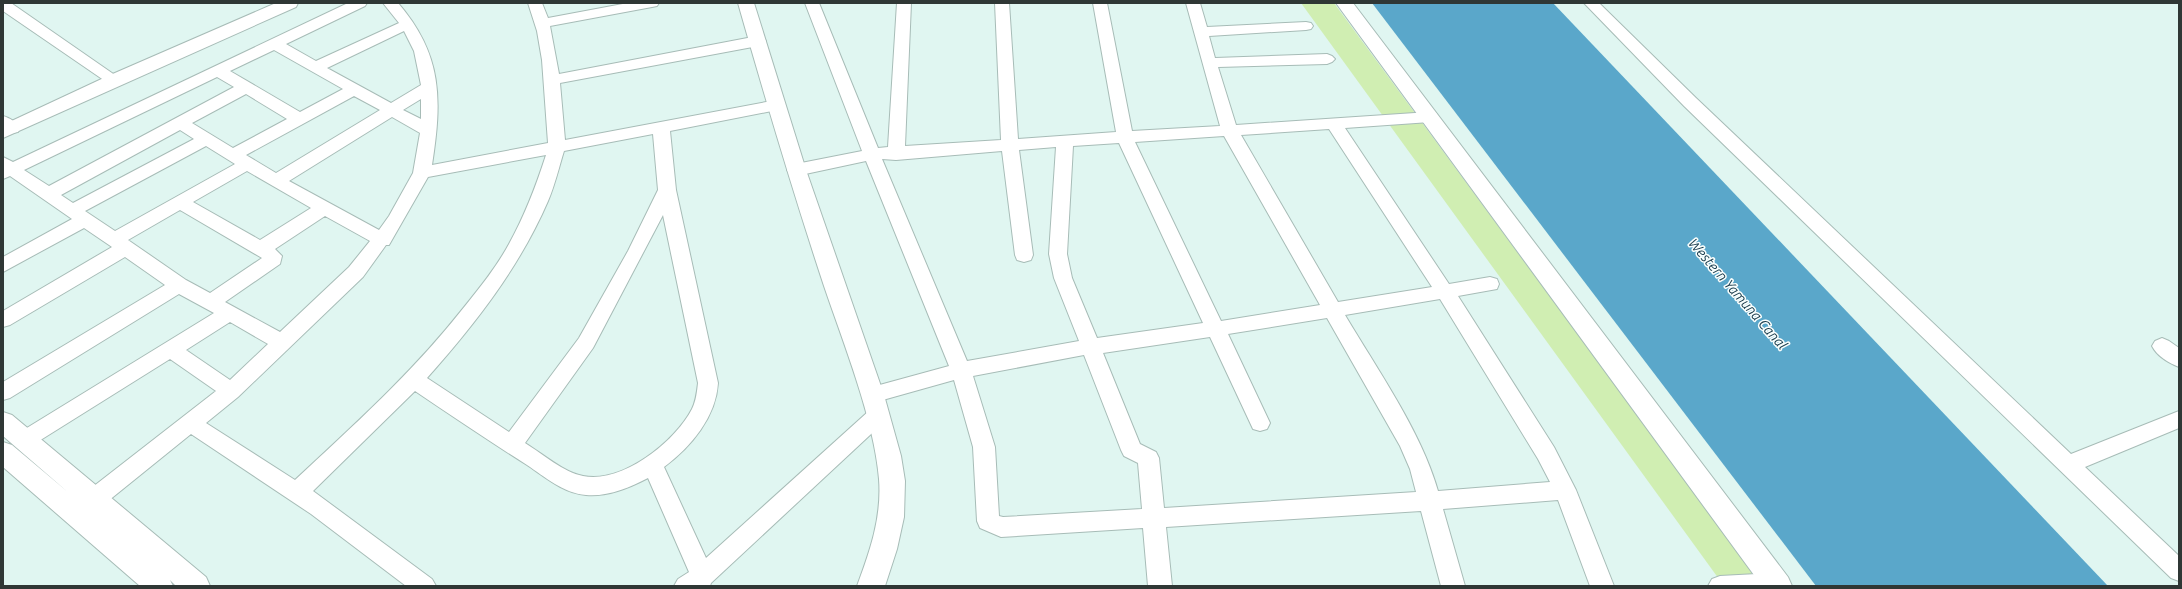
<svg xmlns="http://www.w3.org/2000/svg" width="2182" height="589" viewBox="0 0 2182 589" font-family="Ubuntu,sans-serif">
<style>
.green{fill:#d0eeb2}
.water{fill:#5aa7ca}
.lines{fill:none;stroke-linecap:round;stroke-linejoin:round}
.street-casing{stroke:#a7bcb7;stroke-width:2}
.secondary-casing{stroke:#a7bcb7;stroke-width:2}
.street{fill:#fff;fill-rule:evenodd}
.secondary{fill:#fff;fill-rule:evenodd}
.labels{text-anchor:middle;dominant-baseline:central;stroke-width:3;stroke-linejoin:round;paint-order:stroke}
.water-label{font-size:14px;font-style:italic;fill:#193c4c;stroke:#fafffe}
</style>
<rect width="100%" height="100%" fill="#e0f6f1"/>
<path class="green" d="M1301 3H1334L1763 586H1724Z"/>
<path class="water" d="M1372 3H1553L2108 586H1816Z"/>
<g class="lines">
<g class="street-casing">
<path id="street" d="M3 3H11L122 80 120 83H108L3 11Z
M348 3H367L365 6 286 44 316 61 399 23 383 3H398C443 55 442 100 432 165L548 143 542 60 537 31 528 3H542L548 18 628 3H659L657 6 652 7 550 26 559 74 758 36 763 38 766 41 763 44 758 46 560 83 565 140 777 100 783 101 785 105 783 109 777 110 670 131 676 190 718 383C716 417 691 447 664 467L706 558 870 410 877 408 884 410 887 416 884 422 711 583 710 586H674L678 579 689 572 648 478C629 488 607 497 586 495 563 493 545 477 527 465 489 441 452 416 415 391L313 491 432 579 436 586H406L311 514 191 434 92 514 84 516 76 514 73 507 76 500 216 391 170 359 31 446 24 449 17 446 13 440 17 434 214 313 179 294 10 398 3 400V382L165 285 125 257 10 325 3 327V311L112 247 84 228 3 272V257L72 219 10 176 3 179V157L13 162ZM404 31 414 51 421 85 391 103 327 68ZM274 50 343 89 300 112 230 71ZM217 77 234 87 49 186 24 170ZM246 94 287 119 233 148 192 123ZM354 96 380 110 276 173 246 155ZM421 99V119L403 110ZM392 117 420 133 413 173 389 216 379 230 289 181ZM180 130 194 139 73 203 61 195ZM653 134 658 190 628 251 579 338 509 432 427 378C475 324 519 268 548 201 555 185 559 167 564 151ZM206 146 235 164 115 231 85 211ZM546 155C536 186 525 215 509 244 496 268 478 290 461 311 412 373 353 426 295 480L206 423 238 397 363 277 386 245H389L428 177ZM247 171 311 208 260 240 193 202ZM180 210 262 258 210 293 186 280 128 240ZM663 215 698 383C697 392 696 401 692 409 675 442 622 484 583 476 563 472 543 454 525 443L593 348ZM325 216 370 241 349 267 280 332 225 302 280 264 282 256 275 249ZM230 322 268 344 230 380 186 350Z
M805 3H819L878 148 888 147 897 3H911L905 146 1001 140 995 3H1009L1018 139 1116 132 1093 3H1107L1132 131 1220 126 1186 3H1200L1207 27 1306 22 1311 23 1313 26 1311 29 1306 30 1209 36 1215 58 1327 54 1332 56 1335 59 1332 62 1327 64 1218 67 1236 125 1430 112 1436 113 1438 117 1436 121 1430 122 1345 128 1449 284 1490 277 1497 279 1499 284 1497 289 1458 296 1554 447 1576 490 1614 586H1590L1558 500 1443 509 1465 586H1441L1421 511 1166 527 1172 586H1148L1143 528 1001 537 980 528 977 521 973 447 954 380 872 403 865 401 862 395 865 389 949 366 866 161 796 176 790 174 787 170 790 166 796 164 862 151ZM1329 129 1432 287 1338 302 1241 135ZM1224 136 1320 305 1221 321 1135 142ZM1119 143 1203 323 1097 338 1072 278 1067 254 1073 146ZM1056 147 1049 254 1054 278 1079 341 967 361 882 159 896 160 1002 151 1015 255 1017 260 1024 262 1031 260 1033 255 1019 150ZM1440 299 1538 459 1550 482 1438 491C1421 431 1377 369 1345 315ZM1327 318 1400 446 1410 469 1416 492 1164 508 1159 458 1156 452 1140 444 1103 353 1210 337 1253 429 1260 431 1267 429 1270 423 1228 334ZM1084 355 1121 450 1124 456 1138 463 1142 509 1003 517 999 516 995 447 973 376Z
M1584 3H1599L1696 98 2071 454 2179 411V428L2085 467 2179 556V581L2171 578 1684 106Z
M3 116C10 118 16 122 20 128L18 132 12 133 3 129Z
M2162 338 2169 341 2179 348V367C2169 363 2157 356 2152 346L2155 341Z
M1776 573 1784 576 1788 583 1786 586H1708L1712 579 1720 576Z"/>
</g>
<g class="secondary-casing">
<path id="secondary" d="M276 3H298L296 7 3 138V125L108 76Z
M738 3H754L806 170 884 395 901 456 905 481 904 517 897 549 885 586H857C870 551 882 517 879 479 874 419 844 345 824 286 793 192 765 98 738 3Z
M1336 3H1353L1788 577 1792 586H1762Z
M3 412 12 415 206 577 210 586H176L170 580 173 586H140L3 467V442L12 445 69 493 3 436Z"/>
</g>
<use href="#street" class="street"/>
<use href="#secondary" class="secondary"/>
</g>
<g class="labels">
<g class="water-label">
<text transform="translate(1738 294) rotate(49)">Western Yamuna Canal</text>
</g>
</g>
<rect width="2182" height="589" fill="none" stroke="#2f3735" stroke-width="8"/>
</svg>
